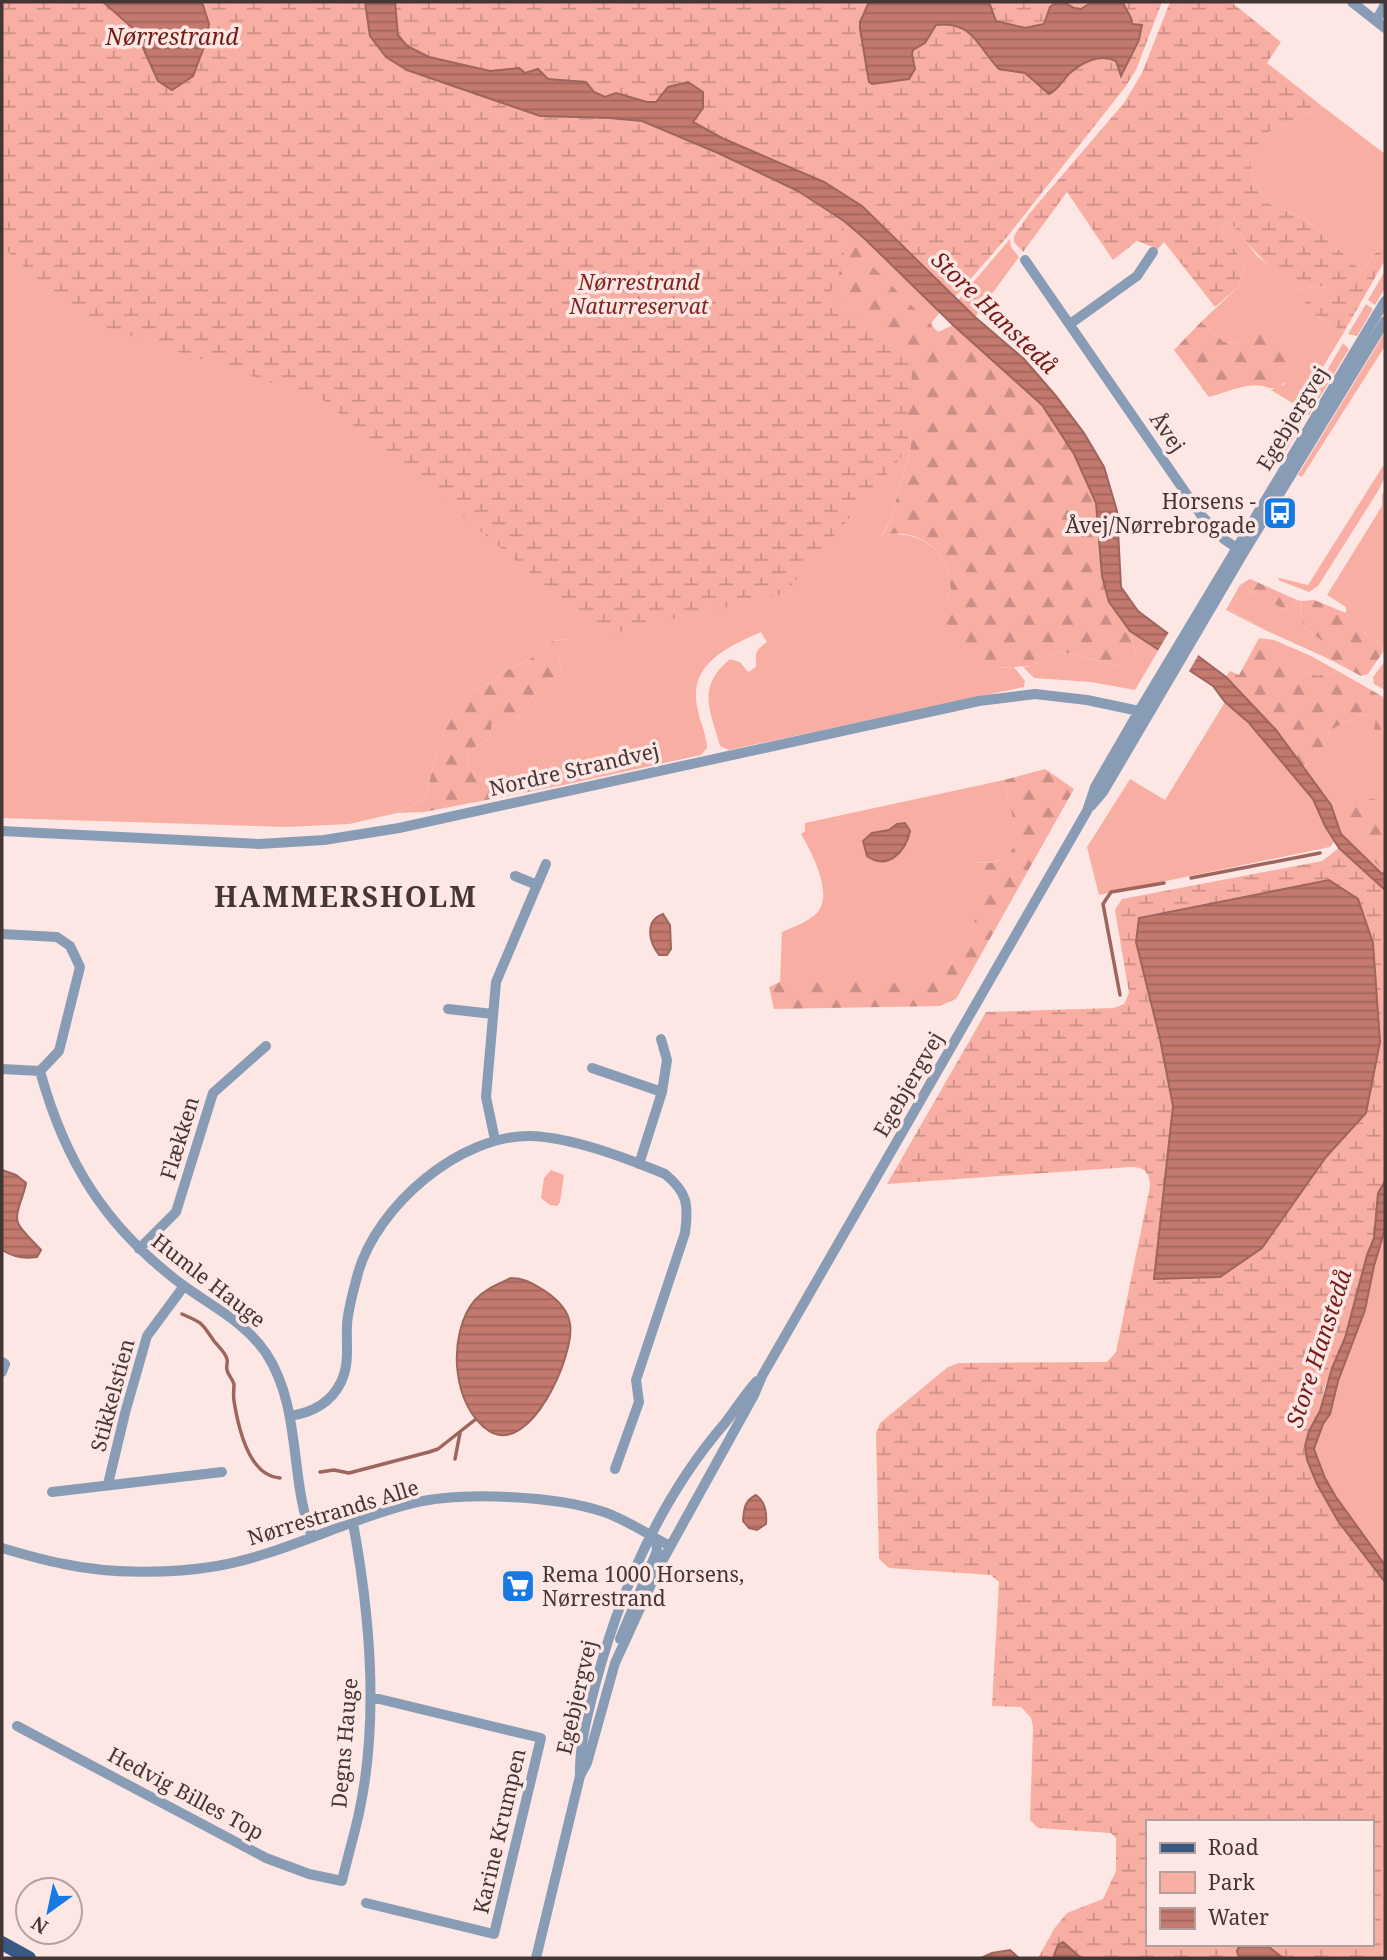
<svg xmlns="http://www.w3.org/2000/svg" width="1387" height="1960" viewBox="0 0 1387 1960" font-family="'Noto Serif',serif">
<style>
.green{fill:#f9aea3}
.forest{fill:url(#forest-firs)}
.wetland{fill:url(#wetland-marsh);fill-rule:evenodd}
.water{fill:url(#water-rules);stroke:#9e655d;stroke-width:2}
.pier{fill:#fde7e4}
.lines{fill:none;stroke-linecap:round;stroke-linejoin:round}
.stream{stroke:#9e655d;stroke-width:3.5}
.minor{stroke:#899cb5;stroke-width:10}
.major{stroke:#375984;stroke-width:14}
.labels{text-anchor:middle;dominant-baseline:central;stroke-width:7;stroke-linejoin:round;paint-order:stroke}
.park-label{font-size:21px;font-style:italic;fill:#7e231d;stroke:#fde7e4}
.street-label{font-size:21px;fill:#443634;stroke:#fde7e4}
.poi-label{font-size:21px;fill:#443634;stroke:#fde7e4;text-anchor:end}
.water-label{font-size:23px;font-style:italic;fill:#751a15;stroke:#fde7e4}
.district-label{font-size:28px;font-weight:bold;letter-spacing:2px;fill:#443634;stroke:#fde7e4}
</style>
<defs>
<pattern id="forest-firs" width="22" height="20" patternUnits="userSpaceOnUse" patternTransform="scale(1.75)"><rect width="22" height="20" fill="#f9aea3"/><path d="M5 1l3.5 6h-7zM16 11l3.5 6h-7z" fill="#cb8e86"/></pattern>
<pattern id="wetland-marsh" width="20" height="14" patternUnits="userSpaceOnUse" patternTransform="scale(1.75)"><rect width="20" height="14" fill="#f9aea3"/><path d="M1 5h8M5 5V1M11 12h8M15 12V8" fill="none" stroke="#cb8e86"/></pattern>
<pattern id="water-rules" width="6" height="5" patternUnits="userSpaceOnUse" patternTransform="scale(1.75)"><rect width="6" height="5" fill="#c4796f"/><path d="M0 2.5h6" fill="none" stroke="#a1645c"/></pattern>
</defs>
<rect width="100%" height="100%" fill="#fde7e4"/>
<path class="green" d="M2 2H1158L1005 234 932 322 933 366 902 456 911 446 891 519 882 535C904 531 934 539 944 562 948 570 949 581 951 590L942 609 995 668 1014 667 1025 681 1024 687 729 750 720 746C710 709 696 688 730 659L740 662 748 672 756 667C756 653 754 651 767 642L761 632C732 645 693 661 696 699 697 716 706 731 707 748L701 755 554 787 532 776 500 780 477 777 469 767 467 757 476 746 490 738 492 723 517 719 542 683 562 674 559 659 569 639 552 641 529 660 503 672 489 684 468 692 453 710 439 742 426 796 423 800 397 813 349 824 286 827 2 818V236L75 317 106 327Z
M1322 106 1385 154V238L1363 272 1305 219 1267 203 1252 173 1249 158 1269 132Z
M1229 220 1257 256 1300 289 1321 286 1332 290 1331 300 1310 312 1344 332 1299 407 1271 390 1285 384 1252 331 1240 343 1224 342 1201 322 1238 287 1244 263 1221 230Z
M1010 239 1011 247 1019 257 975 317 958 300Z
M1385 271V288L1375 305 1368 300Z
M1366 304 1373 309 1357 336 1348 334Z
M1385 332V346L1302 477 1298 475Z
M1343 343 1349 349 1309 415 1302 413Z
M1294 426 1298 431 1279 463 1274 461Z
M1383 466 1385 468V477L1378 491 1318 586 1309 592 1278 580 1279 578 1308 585Z
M1385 488V649L1383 652 1382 645 1368 636 1346 613V607L1327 595 1382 506V495Z
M1251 591 1289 612 1293 610 1297 600 1301 601C1297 632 1312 631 1333 648L1329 659 1265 630 1229 609 1235 600Z
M1130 631 1158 651 1135 690 1091 682 1034 678 1023 667 1031 666 1060 651 1119 666 1136 656Z
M1259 638 1274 640 1311 656 1338 671 1318 676 1300 672 1284 653Z
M1225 702C1255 729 1289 766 1312 799 1322 812 1326 828 1335 841L1330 847 1099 895 1087 847 1130 779 1165 800Z
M1363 714 1376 719 1381 745H1385V872L1383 874 1341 834 1331 805 1304 768 1323 747 1330 730Z
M1004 780C1007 796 1017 826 1015 841 1012 863 987 866 970 860 964 857 958 850 953 846L962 871 983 882 991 893 951 963 929 982H780L782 932C793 927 808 922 817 913 834 894 812 853 801 834L805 831V823Z
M551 1170 564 1175 560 1202 557 1206 550 1205 541 1198 544 1178Z
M1385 1229V1565L1336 1497 1325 1478 1314 1449 1323 1424 1330 1414 1338 1381 1365 1310 1374 1266Z"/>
<path class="forest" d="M844 221 865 239 862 256 938 332 953 325 1042 405 1074 454 1096 503 1102 576 1109 602 1130 631 1136 657 1119 666 1060 651 1031 666 995 668 952 640 942 609 951 590C949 581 948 570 944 562 935 540 903 528 882 536L891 519 911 446 905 428 914 358 830 294 844 261Z
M1201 322 1224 342 1240 343 1252 330 1268 329 1289 345 1294 369C1273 403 1273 381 1247 386 1234 388 1221 394 1209 397L1174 350Z
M1250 579 1297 600 1293 610 1289 612 1251 591 1235 600 1229 609 1265 630 1226 610 1240 585Z
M1314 600 1346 613 1368 636 1382 645 1383 652 1368 674 1361 676 1329 659 1332 648C1312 631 1297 632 1301 601Z
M1259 638 1284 653 1300 672 1318 676 1338 671 1385 698V745H1381L1373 735 1376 719 1363 714 1330 730 1323 747 1304 768 1275 730 1226 677 1230 671 1239 675Z
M570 639 559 659 562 674 542 683 517 719 509 726 492 723 490 738 476 746 467 757 469 767 477 777 500 780 532 776 554 787 424 812 397 813 423 800 426 796 439 742 453 710 468 692 489 684 503 672 529 660 552 641Z
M1385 661V690L1374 684 1373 677Z
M1045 769 1074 789 956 999 940 1006 774 1009 769 987 780 982H928L951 963 990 893 983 882 962 872 952 845C957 849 963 856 969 859 985 868 1014 862 1015 839 1016 825 1007 795 1004 780Z
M1367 798 1385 801V871C1368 858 1353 836 1349 816L1356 804Z"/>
<path class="wetland" d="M2 2H103L135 30 158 81 193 76C206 44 213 36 202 2H365L370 36 407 70 457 87 610 118 642 121 718 153 798 191 844 221V261L830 294 914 358 905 428 911 446 784 594 605 635 323 400 75 317 2 246Z
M395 2H869L878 81H906L915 69 912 54 913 50 925 43 936 25C978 20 973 50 997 66 1015 77 1026 67 1040 88L1055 91C1068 73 1093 48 1116 61L1121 76 1139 40 1142 26 1132 24C1132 14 1125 11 1123 2H1162L1136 70 1126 86 1007 237 955 297 862 206 722 138 656 102H647L616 93 606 97 594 92 586 82C564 80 537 82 519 68L490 71 429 57 407 46 398 35Z
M989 2H1057L1050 7 1044 24 1025 28 996 21Z
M1170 2H1231L1281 42 1267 63 1322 106 1269 132 1250 158 1252 173 1267 203 1305 219 1363 272 1385 238V260L1344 332 1310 312 1305 302 1311 295 1330 300 1332 290 1321 286 1300 289C1268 268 1252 250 1229 220L1221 230 1244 263 1238 287 1215 307 1164 242 1158 249 1137 241 1113 260 1067 192 1023 252 1014 242V236L1029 214 1124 103 1142 73Z
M1339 848 1385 890V1181L1378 1193 1374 1238 1367 1255 1345 1338 1324 1389 1320 1411 1309 1431 1307 1460 1317 1484 1338 1521 1385 1582V1958H1283L1265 1944H1371V1822H1147V1944H1240L1237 1951 1239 1958H1080L1063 1942 1058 1945 1053 1958H1038L1054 1929 1067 1913 1103 1899 1116 1871V1838L1111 1833 1038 1828 1030 1820 1033 1727 1031 1718 1021 1707 992 1706 999 1582 991 1575 889 1568 879 1559 876 1434 880 1423 948 1367 959 1363 1107 1362 1116 1352 1150 1187C1150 1173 1145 1167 1131 1167L887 1184 986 1012 1114 1008 1124 1004 1129 993 1115 910 1122 899 1322 861ZM1160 1039 1366 1113 1326 1157 1262 1248 1154 1278 1173 1106Z"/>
<path class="water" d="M103 2H202L209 24 207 39 193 76 172 90 158 81 135 30Z
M365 2H395L398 35 407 46 429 57 490 71 519 68 525 73 538 69 548 79 586 82 594 92 605 97 616 93 647 102H656L668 87 688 82 703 92V108L693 122 722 138 824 182 862 206 975 317 1024 359 1056 396 1084 433 1104 467 1117 511 1121 587 1138 611 1226 677 1276 730 1304 768 1331 805 1341 834 1382 874 1385 872V890L1339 848 1325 826 1313 799 1249 723 1225 702 1213 686 1130 631 1109 602 1102 576 1096 503 1074 454 1042 405 953 325 865 239 844 221 798 191 718 153 642 121 610 118 540 116 407 70 386 57 370 36Z
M869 2H989L996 21 1025 28 1044 24 1050 7 1056 2H1064L1074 8 1081 9 1092 2H1123C1125 11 1132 14 1132 24L1142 25 1139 40 1121 76 1116 61C1100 53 1082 62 1069 74 1062 81 1058 90 1049 94L1025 73 999 69C978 48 973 20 936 25L925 43 913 50 912 54 915 69 909 79 872 84 869 82 860 29V22Z
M905 823 910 831C906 851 888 871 867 856L863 841 872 833 889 830 897 824Z
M1329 880 1358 899 1373 943 1380 1042 1366 1113 1326 1157 1262 1248 1220 1277 1154 1279 1173 1106 1160 1039 1136 942 1139 918Z
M663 914 670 925 671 949 667 955H659C649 942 644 921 663 914Z
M2 1170 16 1175 26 1183C25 1194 14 1212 18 1223 22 1232 34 1242 41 1250L37 1257C25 1259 13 1257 2 1250Z
M1385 1181V1229L1374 1266 1365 1310 1338 1381 1330 1414 1323 1424 1314 1449 1325 1478 1336 1497 1385 1565V1582L1338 1521 1317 1484 1307 1460 1305 1446 1309 1431 1320 1411 1332 1368 1345 1338 1367 1255 1374 1238 1378 1193Z
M511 1278C525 1278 533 1284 545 1291 557 1299 568 1309 570 1324 575 1355 530 1457 489 1431 451 1406 447 1333 475 1300 485 1289 498 1284 511 1278Z
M756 1495C766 1502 767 1513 766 1524L757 1530 749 1528 743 1521C744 1509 744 1501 756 1495Z
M1063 1942 1080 1957V1958H1053L1058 1945Z
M1240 1944H1265L1283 1958H1239L1237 1951Z
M1010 1950 1019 1958H981L992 1953Z"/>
<path class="pier" d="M1169 632 1200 652 1188 673 1156 654Z"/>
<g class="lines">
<path class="stream" d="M1191 878 1320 853
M1120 995 1103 904 1111 892 1164 883
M182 1314C205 1324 201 1323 214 1341 218 1346 225 1352 227 1359 228 1362 226 1366 227 1370 228 1375 232 1378 234 1384 234 1390 233 1395 234 1401 238 1426 248 1476 280 1478
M455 1459 460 1433
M320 1472 334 1470 349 1473 429 1452 438 1449 476 1419"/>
<path class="minor" d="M1352 2 1385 28
M1376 21 1385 5
M1025 260 1201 515 1225 540 1241 551
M1070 324 1137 276 1153 252
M1091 806 1103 792 1244 552 1385 321
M2 831 259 844 324 840 399 828 979 701 1035 694 1087 700 1139 711 1148 715
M515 876 537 885
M2 934 57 937 70 946 80 967 59 1051 40 1071 2 1069
M448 1009 493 1014
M592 1068 662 1092
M40 1071C65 1162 105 1226 180 1283 211 1306 244 1321 266 1353 302 1408 289 1478 312 1537
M495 1140 486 1097 496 982 546 864
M639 1164 662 1092 667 1060 661 1039
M139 1249 176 1212 213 1093 266 1046
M2 1362 5 1364 2 1372
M290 1416C311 1413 331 1403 341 1382 350 1364 346 1344 347 1325 348 1308 354 1289 358 1273 377 1206 460 1134 532 1136 574 1138 626 1158 665 1174 687 1192 689 1204 685 1233L636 1380 639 1402 615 1469
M108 1484 125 1413 147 1336 184 1286
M52 1492 222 1472
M2 1548C22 1554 43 1560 64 1564 110 1574 170 1574 217 1566 285 1554 347 1519 414 1503 463 1491 556 1496 604 1512 625 1519 649 1535 670 1546
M620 1639 657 1551 656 1541 652 1538
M17 1726 266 1858 309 1874 342 1881C347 1859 354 1836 359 1813 379 1721 370 1615 353 1523
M580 1776 587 1763 615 1663 660 1565 754 1395 762 1376 1087 811 1095 787 1139 711 1385 301
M366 1903 494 1934 541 1738 371 1697
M536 1958 580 1776C579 1745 588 1713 596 1682 621 1589 662 1496 725 1423 736 1409 745 1394 757 1381"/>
<path class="major" d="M2 1943 29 1958"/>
</g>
<defs>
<g id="bus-square" transform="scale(1.75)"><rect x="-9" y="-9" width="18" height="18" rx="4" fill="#177ae2" stroke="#fde7e4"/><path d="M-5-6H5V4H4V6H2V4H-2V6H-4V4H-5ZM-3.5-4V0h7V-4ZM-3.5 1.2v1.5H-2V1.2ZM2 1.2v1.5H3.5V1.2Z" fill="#fff"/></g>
<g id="supermarket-square" transform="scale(1.75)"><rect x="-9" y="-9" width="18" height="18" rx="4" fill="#177ae2" stroke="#fde7e4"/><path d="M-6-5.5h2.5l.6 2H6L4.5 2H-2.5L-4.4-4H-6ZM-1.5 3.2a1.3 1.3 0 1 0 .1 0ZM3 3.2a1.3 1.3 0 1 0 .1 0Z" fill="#fff"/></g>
</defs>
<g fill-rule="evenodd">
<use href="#bus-square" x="1280" y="513"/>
<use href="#supermarket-square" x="518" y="1586"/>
</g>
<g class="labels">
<g class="park-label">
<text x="639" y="282">Nørrestrand<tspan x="639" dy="24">Naturreservat</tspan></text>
</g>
<g class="street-label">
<text transform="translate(1292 418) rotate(-59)">Egebjergvej</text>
<text transform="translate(1168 432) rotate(55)">Åvej</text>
<text transform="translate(574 769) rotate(-13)">Nordre Strandvej</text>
<text transform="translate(908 1084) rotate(-60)">Egebjergvej</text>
<text transform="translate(179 1138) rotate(-73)">Flækken</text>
<text transform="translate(209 1280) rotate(38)">Humle Hauge</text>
<text transform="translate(112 1395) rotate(-75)">Stikkelstien</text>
<text transform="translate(333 1512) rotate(-17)">Nørrestrands Alle</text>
<text transform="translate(576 1697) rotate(-77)">Egebjergvej</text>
<text transform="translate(344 1743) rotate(-85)">Degns Hauge</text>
<text transform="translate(186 1793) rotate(28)">Hedvig Billes Top</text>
<text transform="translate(499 1831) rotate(-77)">Karine Krumpen</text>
</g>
<g class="poi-label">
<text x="1256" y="501">Horsens -<tspan x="1256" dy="24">Åvej/Nørrebrogade</tspan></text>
<text x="542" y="1574" text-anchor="start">Rema 1000 Horsens,<tspan x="542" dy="24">Nørrestrand</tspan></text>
</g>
<g class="water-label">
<text x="172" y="36">Nørrestrand</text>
<text transform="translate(995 312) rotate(44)">Store Hanstedå</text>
<text transform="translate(1318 1348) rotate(-72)">Store Hanstedå</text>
</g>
<g class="district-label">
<text x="346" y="896">HAMMERSHOLM</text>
</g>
</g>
<rect width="1387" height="1960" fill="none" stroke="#443634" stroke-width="7"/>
<rect x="1146" y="1820" width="228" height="126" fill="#fde7e4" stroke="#b3a09e" stroke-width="2"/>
<rect x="1160" y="1843" width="35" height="10" fill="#375984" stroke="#b3a09e" stroke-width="2"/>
<text x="1208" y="1855" font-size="21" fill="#443634">Road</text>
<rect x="1160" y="1872" width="35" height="21" fill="#f9aea3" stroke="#b3a09e" stroke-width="2"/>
<text x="1208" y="1890" font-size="21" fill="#443634">Park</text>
<rect x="1160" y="1908" width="35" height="21" fill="url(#water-rules)" stroke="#b3a09e" stroke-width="2"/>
<text x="1208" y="1925" font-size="21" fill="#443634">Water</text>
<g transform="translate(49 1911) rotate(213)"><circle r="33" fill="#fde7e4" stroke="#b3a09e" stroke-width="2"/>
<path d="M0-5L12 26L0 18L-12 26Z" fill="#177ae2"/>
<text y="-10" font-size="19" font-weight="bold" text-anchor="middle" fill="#443634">N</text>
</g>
</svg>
